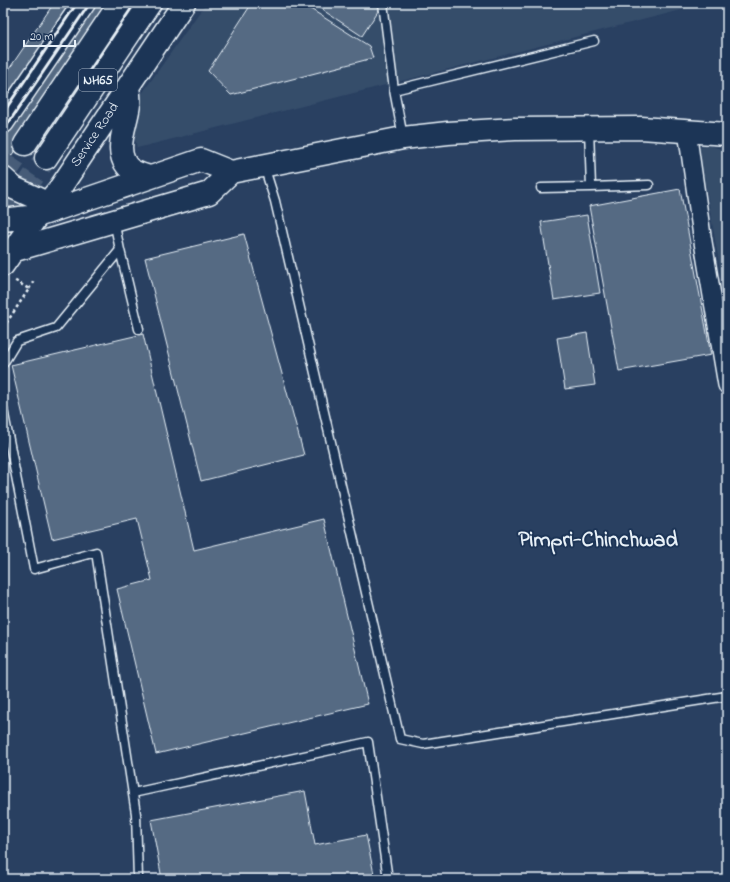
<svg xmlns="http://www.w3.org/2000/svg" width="730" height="882" viewBox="0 0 730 882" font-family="'Indie Flower',sans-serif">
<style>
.built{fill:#364d6b}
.building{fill:#556a83;stroke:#e8f1f8}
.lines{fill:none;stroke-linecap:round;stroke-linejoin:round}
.trunk-tunnel{stroke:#465b78;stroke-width:22;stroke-dasharray:22 11;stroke-linecap:butt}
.service-casing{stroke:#e8f1f8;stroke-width:11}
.minor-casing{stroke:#e8f1f8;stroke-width:20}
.secondary-casing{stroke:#e8f1f8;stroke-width:25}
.primary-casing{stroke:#e8f1f8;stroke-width:25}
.trunk-casing{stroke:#e8f1f8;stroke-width:25}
.path{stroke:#e8f1f8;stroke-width:2.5;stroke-dasharray:3 3;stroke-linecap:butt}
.service{stroke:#1d3557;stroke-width:8}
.minor{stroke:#1d3557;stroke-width:17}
.secondary{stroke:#1d3557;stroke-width:22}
.primary{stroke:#1d3557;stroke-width:22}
.trunk{stroke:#1d3557;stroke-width:22}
.rail{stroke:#e8f1f8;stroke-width:3}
.labels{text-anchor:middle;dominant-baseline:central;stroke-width:4;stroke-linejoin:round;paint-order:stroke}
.shield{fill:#1d3557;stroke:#abb9c8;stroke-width:1}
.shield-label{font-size:13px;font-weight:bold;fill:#e8f1f8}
.street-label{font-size:14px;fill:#e8f1f8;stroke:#1d3557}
.town-label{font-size:22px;font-weight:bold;fill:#e8f1f8;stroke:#1d3557}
</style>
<rect width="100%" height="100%" fill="#294061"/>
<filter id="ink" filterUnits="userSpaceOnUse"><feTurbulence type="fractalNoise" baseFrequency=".025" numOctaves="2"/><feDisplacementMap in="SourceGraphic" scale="8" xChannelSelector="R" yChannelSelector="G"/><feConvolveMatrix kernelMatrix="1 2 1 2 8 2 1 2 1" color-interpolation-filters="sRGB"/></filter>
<g filter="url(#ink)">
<path class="built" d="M206 3H709L137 148 129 112Z
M705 144 727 151V307L699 148Z"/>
<path class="building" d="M54 3H115L3 168V78Z
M252 3H301L369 46 373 58 231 95 208 71Z
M312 3H373L380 8 362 36Z
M680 189 711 355 619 371 589 206Z
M587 215 600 293 554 300 541 222Z
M244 234 304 455 201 481 145 258Z
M587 333 595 385 565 389 557 338Z
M143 334 194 550 324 519 368 704 156 754 117 589 152 580 137 519 52 539 11 365Z
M305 791 315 845 366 835 375 879H162L151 820Z"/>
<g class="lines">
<path class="trunk-tunnel" d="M3 177 25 144
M3 221 46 158"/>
<g class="service-casing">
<path id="service" d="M383 3 394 90 403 137
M394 90 594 41
M589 129 591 187 649 185
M264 166 275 201 400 739 423 744 727 696
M541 188 591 187
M114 221 120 250
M3 364 17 341 56 328 120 250 139 329
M3 409 34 569 96 552 136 814 138 879
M133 793 368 742 388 879"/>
</g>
<g class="minor-casing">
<path id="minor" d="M687 131 702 236 727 385"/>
</g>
<g class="secondary-casing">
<path id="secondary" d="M37 216 201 160 231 172
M12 251 209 193 231 172 403 138 448 133 515 129 641 128 727 134"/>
</g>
<g class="primary-casing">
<path id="primary" d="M128 88C129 93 130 99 129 104 127 125 111 153 131 170 136 173 143 175 149 177
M3 122 84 3
M3 178 14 188 47 203
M3 220 37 216
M3 265 37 216 60 188 184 3"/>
</g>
<g class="trunk-casing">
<path id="trunk" d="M25 144 120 3
M46 158 150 3"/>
</g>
<path class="path" d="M29 289 35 279
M3 328 29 289 14 280"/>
<use href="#service" class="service"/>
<use href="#minor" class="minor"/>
<use href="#secondary" class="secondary"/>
<use href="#primary" class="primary"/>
<use href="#trunk" class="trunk"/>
<path class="rail" d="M3 113 77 3
M3 131 90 3"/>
</g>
</g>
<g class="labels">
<rect class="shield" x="79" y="69" width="38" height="22" rx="3"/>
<g class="shield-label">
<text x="98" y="80">NH65</text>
</g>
<g class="street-label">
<text transform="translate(95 135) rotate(-56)">Service Road</text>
</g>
<g class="town-label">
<text x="598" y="541">Pimpri-Chinchwad</text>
</g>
</g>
<rect width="730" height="882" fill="none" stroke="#1d3557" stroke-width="16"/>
<rect x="8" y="8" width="714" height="866" fill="none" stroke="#e8f1f8" stroke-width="1.5" filter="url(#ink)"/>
<path d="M24 40v6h51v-6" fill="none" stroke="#e8f1f8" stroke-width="2"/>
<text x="30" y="40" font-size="12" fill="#e8f1f8" stroke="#1d3557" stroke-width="3" paint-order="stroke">20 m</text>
</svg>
